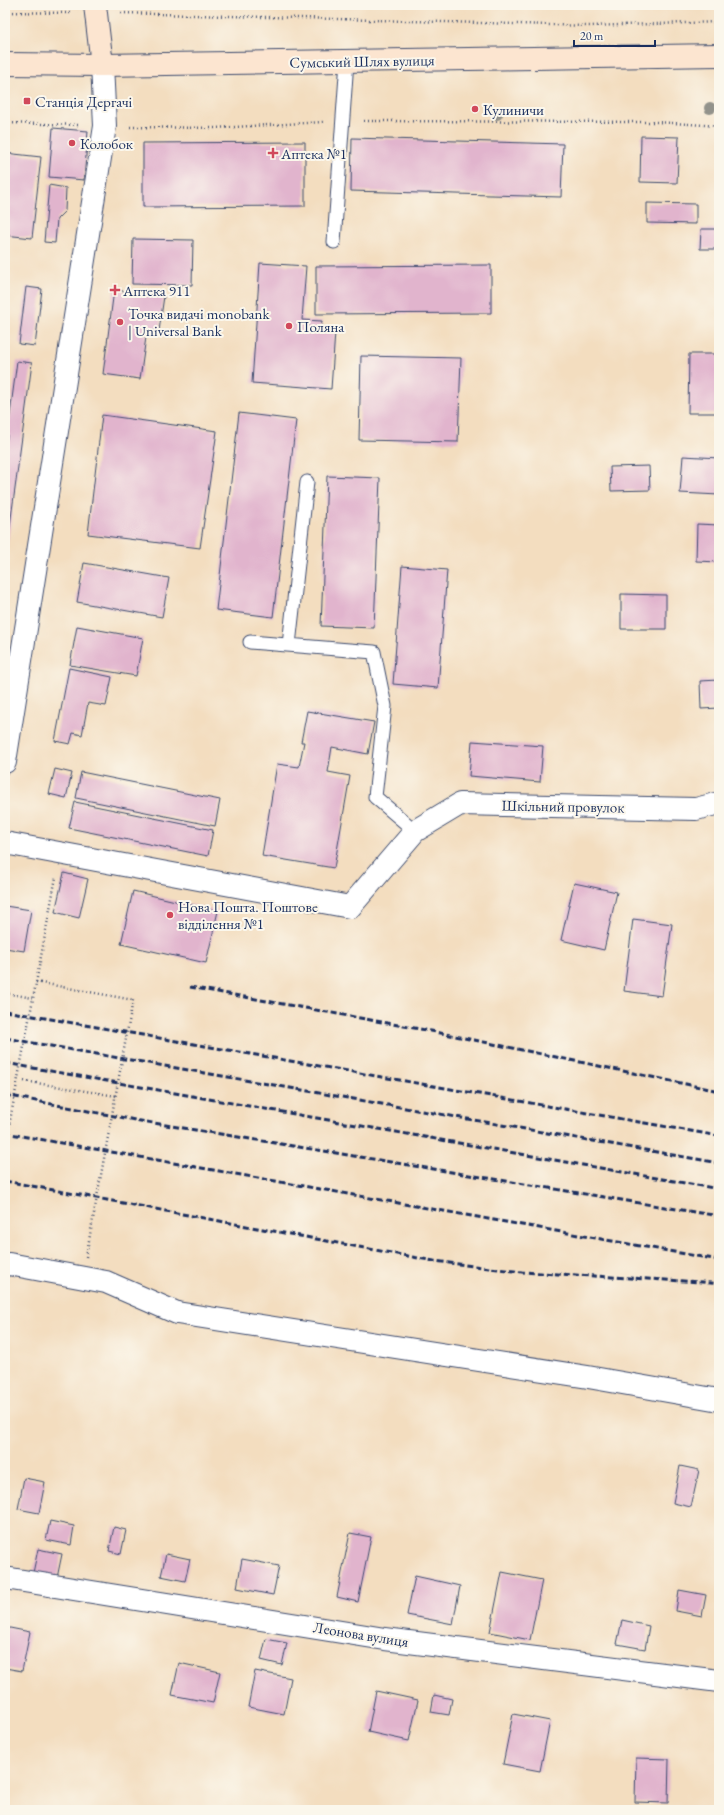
<svg xmlns="http://www.w3.org/2000/svg" width="724" height="1815" viewBox="0 0 724 1815" font-family="'EB Garamond',serif">
<style>
.building{fill:#e1b4cd}
.lines{fill:none;stroke-linecap:round;stroke-linejoin:round}
.lane-casing{stroke:#3b496d;stroke-width:15}
.street-casing{stroke:#3b496d;stroke-width:24}
.secondary-casing{stroke:#3b496d;stroke-width:24}
.path{stroke:#3b496d;stroke-width:2.5;stroke-dasharray:1 3;stroke-linecap:butt}
.lane{stroke:#fff;stroke-width:13}
.street{stroke:#fff;stroke-width:22}
.secondary{stroke:#fce5d0;stroke-width:22}
.rail{stroke:#1b2f5e;stroke-width:3;stroke-dasharray:6 3;stroke-linecap:butt}
.path-bridge{stroke:#3b496d;stroke-width:2.5;stroke-dasharray:1 3;stroke-linecap:butt}
.tree{fill:#92928b}
.poi-dot{fill:#d1495b;stroke:#fbf7ec;stroke-width:1.5}
.labels{text-anchor:middle;dominant-baseline:central;stroke-width:4;stroke-linejoin:round;paint-order:stroke}
.street-label{font-size:15px;fill:#1b2f5e;stroke:#fbf7ec}
.poi-label{font-size:15px;fill:#1b2f5e;stroke:#fbf7ec;text-anchor:start}
</style>
<rect width="100%" height="100%" fill="#fbf7ec"/>
<filter id="ink" filterUnits="userSpaceOnUse"><feTurbulence type="fractalNoise" baseFrequency=".025" numOctaves="2"/><feDisplacementMap in="SourceGraphic" scale="8" xChannelSelector="R" yChannelSelector="G"/><feConvolveMatrix kernelMatrix="1 2 1 2 8 2 1 2 1" color-interpolation-filters="sRGB"/></filter>
<filter id="wash" filterUnits="userSpaceOnUse"><feTurbulence type="fractalNoise" baseFrequency=".012" numOctaves="4" result="noise"/><feDisplacementMap in="SourceGraphic" scale="16" xChannelSelector="R" yChannelSelector="G"/><feGaussianBlur stdDeviation="0.9" result="paint"/><feColorMatrix in="noise" values="0 0 0 0 0 0 0 0 0 0 0 0 0 0 0 0 0 1.4 0 .05"/><feComposite in="paint" operator="in"/></filter>
<g filter="url(#wash)">
<rect width="100%" height="100%" fill="#f3ddbf"/>
<g id="blocks">
<path class="building" d="M53 128 88 131 84 180 49 177Z
M641 136 679 137 677 183 640 182Z
M352 138 563 144 561 197 351 191Z
M305 142V206L143 207V143Z
M5 153 41 157 32 238 5 235Z
M49 185 66 188 65 211 57 219 55 243 44 242Z
M647 203 696 204V224L647 223Z
M701 229H719V249H700Z
M133 239 193 240 192 285 132 284Z
M260 263 306 266 302 320 322 321 321 331 335 332 331 389 252 383Z
M491 265V313L316 314V266Z
M26 287 42 289 35 346 19 344Z
M114 290 164 296 159 331 147 330 140 379 103 374Z
M689 354H719V413H688Z
M361 356 461 358 458 442 359 440Z
M17 361 32 363 6 555 5 452Z
M239 413 296 420 273 617 216 610Z
M102 415 217 431 200 548 88 534Z
M683 456 719 458V495L680 493Z
M649 466 650 490 611 491 610 467Z
M327 476 380 478 374 628 321 626Z
M697 524 719 525V562L696 561Z
M84 563 169 578 162 617 77 602Z
M402 566 447 570 438 688 393 684Z
M621 594 666 595V629H621Z
M77 626 143 638 136 676 70 665Z
M69 668 112 677 106 706 88 703 82 735 73 733 70 744 55 741Z
M719 680V708L701 709 700 681Z
M307 711 374 722 368 754 332 747 328 772 350 776 334 868 262 856 277 764 299 767 304 742H301Z
M472 741 543 746 540 782 469 776Z
M55 769 72 773 66 798 49 794Z
M81 772 220 800 215 826 76 798Z
M75 802 213 830 208 856 69 828Z
M64 873 88 879 79 918 55 912Z
M574 883 617 892 604 950 561 940Z
M133 891 218 911 206 963 121 944Z
M5 906 31 910 24 951 5 948Z
M633 919 672 924 662 996 624 991Z
M680 1466 699 1470 691 1507 673 1503Z
M24 1478 45 1482 39 1513 18 1509Z
M50 1521 74 1526 71 1545 46 1540Z
M114 1527 126 1530 121 1554 109 1551Z
M350 1533 371 1537 358 1602 337 1597Z
M38 1549 62 1554 57 1578 33 1573Z
M166 1554 190 1559 185 1581 161 1576Z
M242 1559 279 1566 273 1595 237 1588Z
M502 1572 542 1580 530 1640 490 1632Z
M415 1576 460 1586 453 1624 407 1615Z
M679 1590 706 1595 702 1616 676 1611Z
M622 1620 649 1626 645 1649 617 1644Z
M5 1627 30 1632 22 1671 5 1668Z
M266 1639 287 1643 282 1665 261 1660Z
M179 1663 220 1672 213 1703 172 1695Z
M255 1671 291 1678 284 1714 248 1707Z
M376 1691 418 1700 409 1741 368 1732Z
M434 1695 452 1699 449 1715 431 1712Z
M513 1714 550 1721 540 1771 503 1764Z
M636 1758 669 1759 668 1803 635 1802Z"/>
</g>
</g>
<g filter="url(#ink)">
<use href="#blocks" fill-opacity="0" stroke="#3b496d" stroke-width="1"/>
<g class="lines">
<g class="lane-casing">
<path id="lane" d="M334 242 347 61
M250 642 374 652 385 706 375 797 415 831
M289 645 307 482"/>
</g>
<g class="street-casing">
<path id="street" d="M5 762 105 126 102 65
M5 843 350 907 415 831 460 804 696 809 719 803
M5 1265 9 1264 106 1282 177 1313 588 1377 719 1400
M5 1578 385 1639 719 1681"/>
</g>
<g class="secondary-casing">
<path id="secondary" d="M95 5 102 65
M5 64 102 65 719 55"/>
</g>
<path class="path" d="M5 12 70 13
M121 13 589 26 719 22
M364 121 656 122 719 126
M5 123 81 125
M130 127 215 128 323 122
M36 982 133 1000
M5 993 33 998
M24 1081 116 1096
M5 1147 56 877"/>
<use href="#lane" class="lane"/>
<use href="#street" class="street"/>
<use href="#secondary" class="secondary"/>
<path class="rail" d="M190 987 431 1031 719 1091
M5 1011 719 1136
M5 1038 719 1163
M5 1063 719 1189
M5 1095 135 1120 719 1216
M5 1133 719 1260
M5 1181 434 1261 522 1272 702 1282 719 1284"/>
<path class="path-bridge" d="M86 1257 133 1000"/>
</g>
<g class="tree">
<circle cx="710" cy="108" r="6"/>
<circle cx="497" cy="114" r="6"/>
</g>
</g>
<g class="poi-dot">
<rect x="23" y="97" width="8" height="8" rx="2"/>
<circle cx="475" cy="109" r="4"/>
<circle cx="72" cy="143" r="4"/>
<path d="M271 147h4v4h4v4h-4v4h-4v-4h-4v-4h4z"/>
<path d="M113 284h4v4h4v4h-4v4h-4v-4h-4v-4h4z"/>
<circle cx="120" cy="322" r="4"/>
<circle cx="289" cy="326" r="4"/>
<circle cx="170" cy="915" r="4"/>
</g>
<g class="labels">
<g class="street-label">
<text transform="translate(362 61) rotate(-1)">Сумський Шлях вулиця</text>
<text transform="translate(563 806) rotate(1)">Шкільний провулок</text>
<text transform="translate(361 1634) rotate(9)">Леонова вулиця</text>
</g>
<g class="poi-label">
<text x="35" y="101">Станція Дергачі</text>
<text x="483" y="109">Кулиничи</text>
<text x="80" y="143">Колобок</text>
<text x="281" y="153">Аптека №1</text>
<text x="123" y="290">Аптека 911</text>
<text x="128" y="313">Точка видачі monobank<tspan x="128" dy="17">| Universal Bank</tspan></text>
<text x="297" y="326">Поляна</text>
<text x="178" y="906">Нова Пошта. Поштове<tspan x="178" dy="17">відділення №1</tspan></text>
</g>
</g>
<rect width="724" height="1815" fill="none" stroke="#fbf7ec" stroke-width="20"/>
<path d="M574 40v6h81v-6" fill="none" stroke="#1b2f5e" stroke-width="2"/>
<text x="580" y="40" font-size="12" fill="#1b2f5e" stroke="#fbf7ec" stroke-width="3" paint-order="stroke">20 m</text>
</svg>
